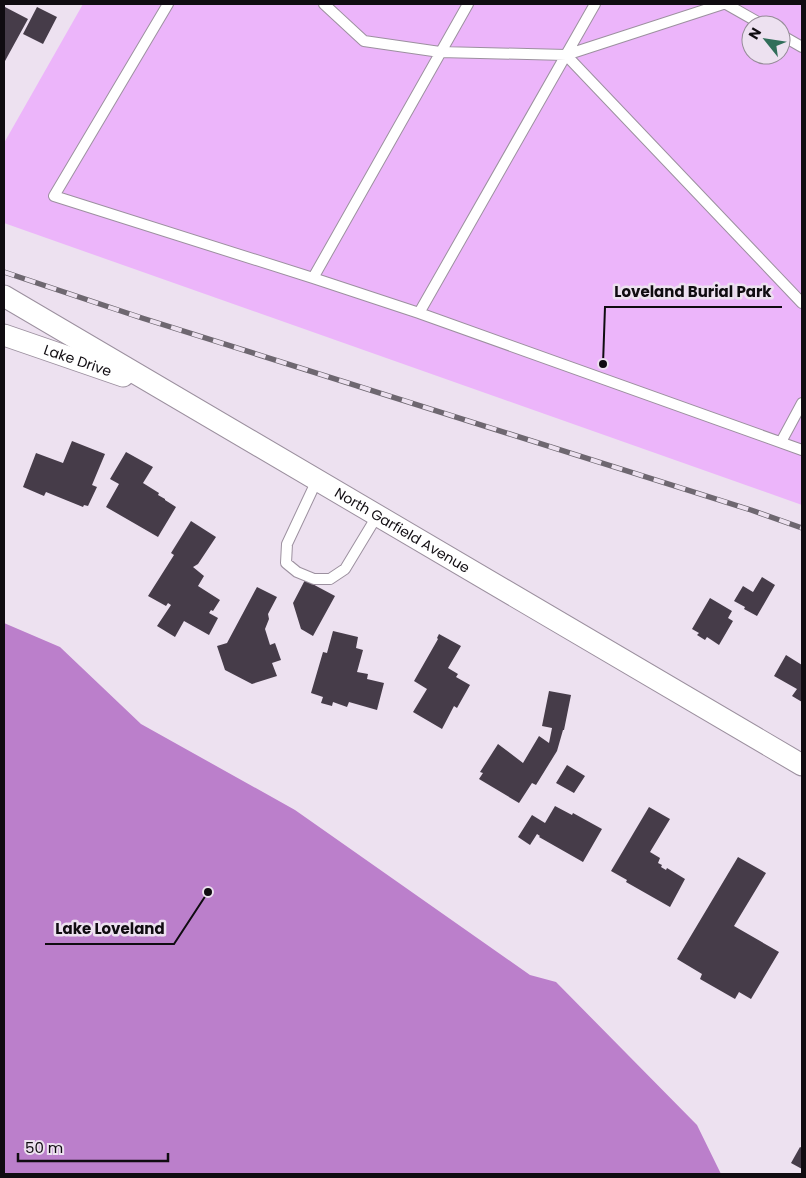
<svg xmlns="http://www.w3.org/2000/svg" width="806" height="1178" viewBox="0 0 806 1178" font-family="Poppins,sans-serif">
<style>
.green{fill:#ecb5fa;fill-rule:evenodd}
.water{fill:#bb7fcb}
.building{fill:#463c49}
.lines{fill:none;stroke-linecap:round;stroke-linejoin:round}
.lane-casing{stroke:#9c909f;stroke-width:12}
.street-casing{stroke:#9c909f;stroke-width:23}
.lane{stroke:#fff;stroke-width:10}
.street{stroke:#fff;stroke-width:21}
.rail-casing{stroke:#6e6770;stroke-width:5.5}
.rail{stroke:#ede1f0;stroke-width:4;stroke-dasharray:11;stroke-linecap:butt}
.labels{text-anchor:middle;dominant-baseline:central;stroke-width:5;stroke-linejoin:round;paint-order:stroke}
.street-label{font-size:14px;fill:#100c11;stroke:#ede1f0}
.leader{fill:none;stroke:#100c11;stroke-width:2}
.callout-dot{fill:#100c11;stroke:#ede1f0;stroke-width:2}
.callout-label{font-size:15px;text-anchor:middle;font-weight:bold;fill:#100c11;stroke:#ede1f0;stroke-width:5;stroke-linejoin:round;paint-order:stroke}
</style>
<rect width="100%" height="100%" fill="#ede1f0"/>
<path class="green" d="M83 4H802V505L4 223V143ZM751 25H781V55H751Z"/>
<path class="water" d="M4 623 60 647 141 724 295 810 530 975 556 982 697 1125 721 1174H4Z"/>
<path class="building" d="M5 7 28 19 5 61 4 60V10Z
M37 7 57 17 43 44 23 34Z
M72 441 105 454 92 485 97 487 88 506 84 505 83 507 46 492 44 496 23 487 36 453 63 463Z
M126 452 153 467 143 483 159 493 158 495 165 499V500L176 507 158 537 106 507 119 484 110 479Z
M191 521 216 537 198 564 193 567 204 576 198 586 220 600 213 611 211 610 209 613 218 618 209 635 184 621 175 637 157 626 171 605 168 603 166 606 148 596 174 555 171 553Z
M762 577 775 585 757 616 744 609 745 607 734 601 743 586 753 592Z
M305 580 335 596 313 636 301 629 293 603Z
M257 587 277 597 268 614 269 619 265 629 270 645 275 643 281 660 272 663 277 676 252 684 225 670 217 646 227 643Z
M710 598 732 611 728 618 733 621 719 645 707 637 705 640 697 635 699 633 692 629Z
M333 631 358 637 356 648 363 650 357 672 368 674 367 679 384 683 377 710 349 702 347 707 333 702 332 706 321 703 323 697 311 693 323 652 327 653Z
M439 634 461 646 448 668 458 674 456 677 470 685 457 708 454 706 442 729 413 712 427 689 414 681 438 639 437 638Z
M786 655 802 665V702L792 696 797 689 774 676Z
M549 691 571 695 564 730H563L557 751 536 785 532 783 519 803 479 779 483 773 480 772 498 744 523 763 539 736 549 743 552 728 542 726Z
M567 765 585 776 574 793 556 783Z
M555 806 572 815 573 813 602 829 583 862 539 837 540 836 537 834 530 845 518 837 532 815 545 823Z
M649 807 670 819 650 852 660 858 658 863 662 865 661 867 666 870 667 868 685 879 670 907 626 882 627 880 611 871Z
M738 857 766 873 734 926 779 952 751 999 739 992 735 999 700 979 702 974 677 959Z
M800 1147 802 1148V1169L791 1163Z"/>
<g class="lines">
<g class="lane-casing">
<path id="lane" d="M168 4 54 196 313 278 419 313 802 450
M324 4 364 41 440 52 566 55 723 4
M726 4 763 25
M781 35 802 47
M566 55 802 303
M313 278 468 4
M419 313 595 4
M781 442 802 403
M317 480 287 544 286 563 297 572 314 579H330L345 569 377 516"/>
</g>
<g class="street-casing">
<g id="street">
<path id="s1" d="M4 296 802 765"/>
<path id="s2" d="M4 335 123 376"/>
</g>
</g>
<use href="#lane" class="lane"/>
<use href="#street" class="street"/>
<g class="rail-casing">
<path id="rail" d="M4 272 142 318 751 510 802 528"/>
</g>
<use href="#rail" class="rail"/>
</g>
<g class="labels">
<g class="street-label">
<text stroke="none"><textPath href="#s2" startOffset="78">Lake Drive</textPath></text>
<text stroke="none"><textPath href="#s1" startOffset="462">North Garfield Avenue</textPath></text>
</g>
</g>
<path class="leader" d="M603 364L605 307H782M208 892L174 944H45"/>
<g class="callout-dot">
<circle cx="603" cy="364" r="5"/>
<circle cx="208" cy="892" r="5"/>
</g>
<g class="callout-label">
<text x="693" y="297">Loveland Burial Park</text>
<text x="110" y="934">Lake Loveland</text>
</g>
<rect width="806" height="1178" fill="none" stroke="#100c11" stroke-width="10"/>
<g transform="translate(766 40) rotate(300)"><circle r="24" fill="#ede1f0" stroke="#958c97"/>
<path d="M0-4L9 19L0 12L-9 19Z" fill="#316e5a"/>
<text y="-8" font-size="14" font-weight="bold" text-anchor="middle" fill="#100c11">N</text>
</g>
<path d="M18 1153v8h150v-8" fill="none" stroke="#100c11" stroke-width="2.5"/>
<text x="25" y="1153" font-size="15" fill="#100c11" stroke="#ede1f0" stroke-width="4" paint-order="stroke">50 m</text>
</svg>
